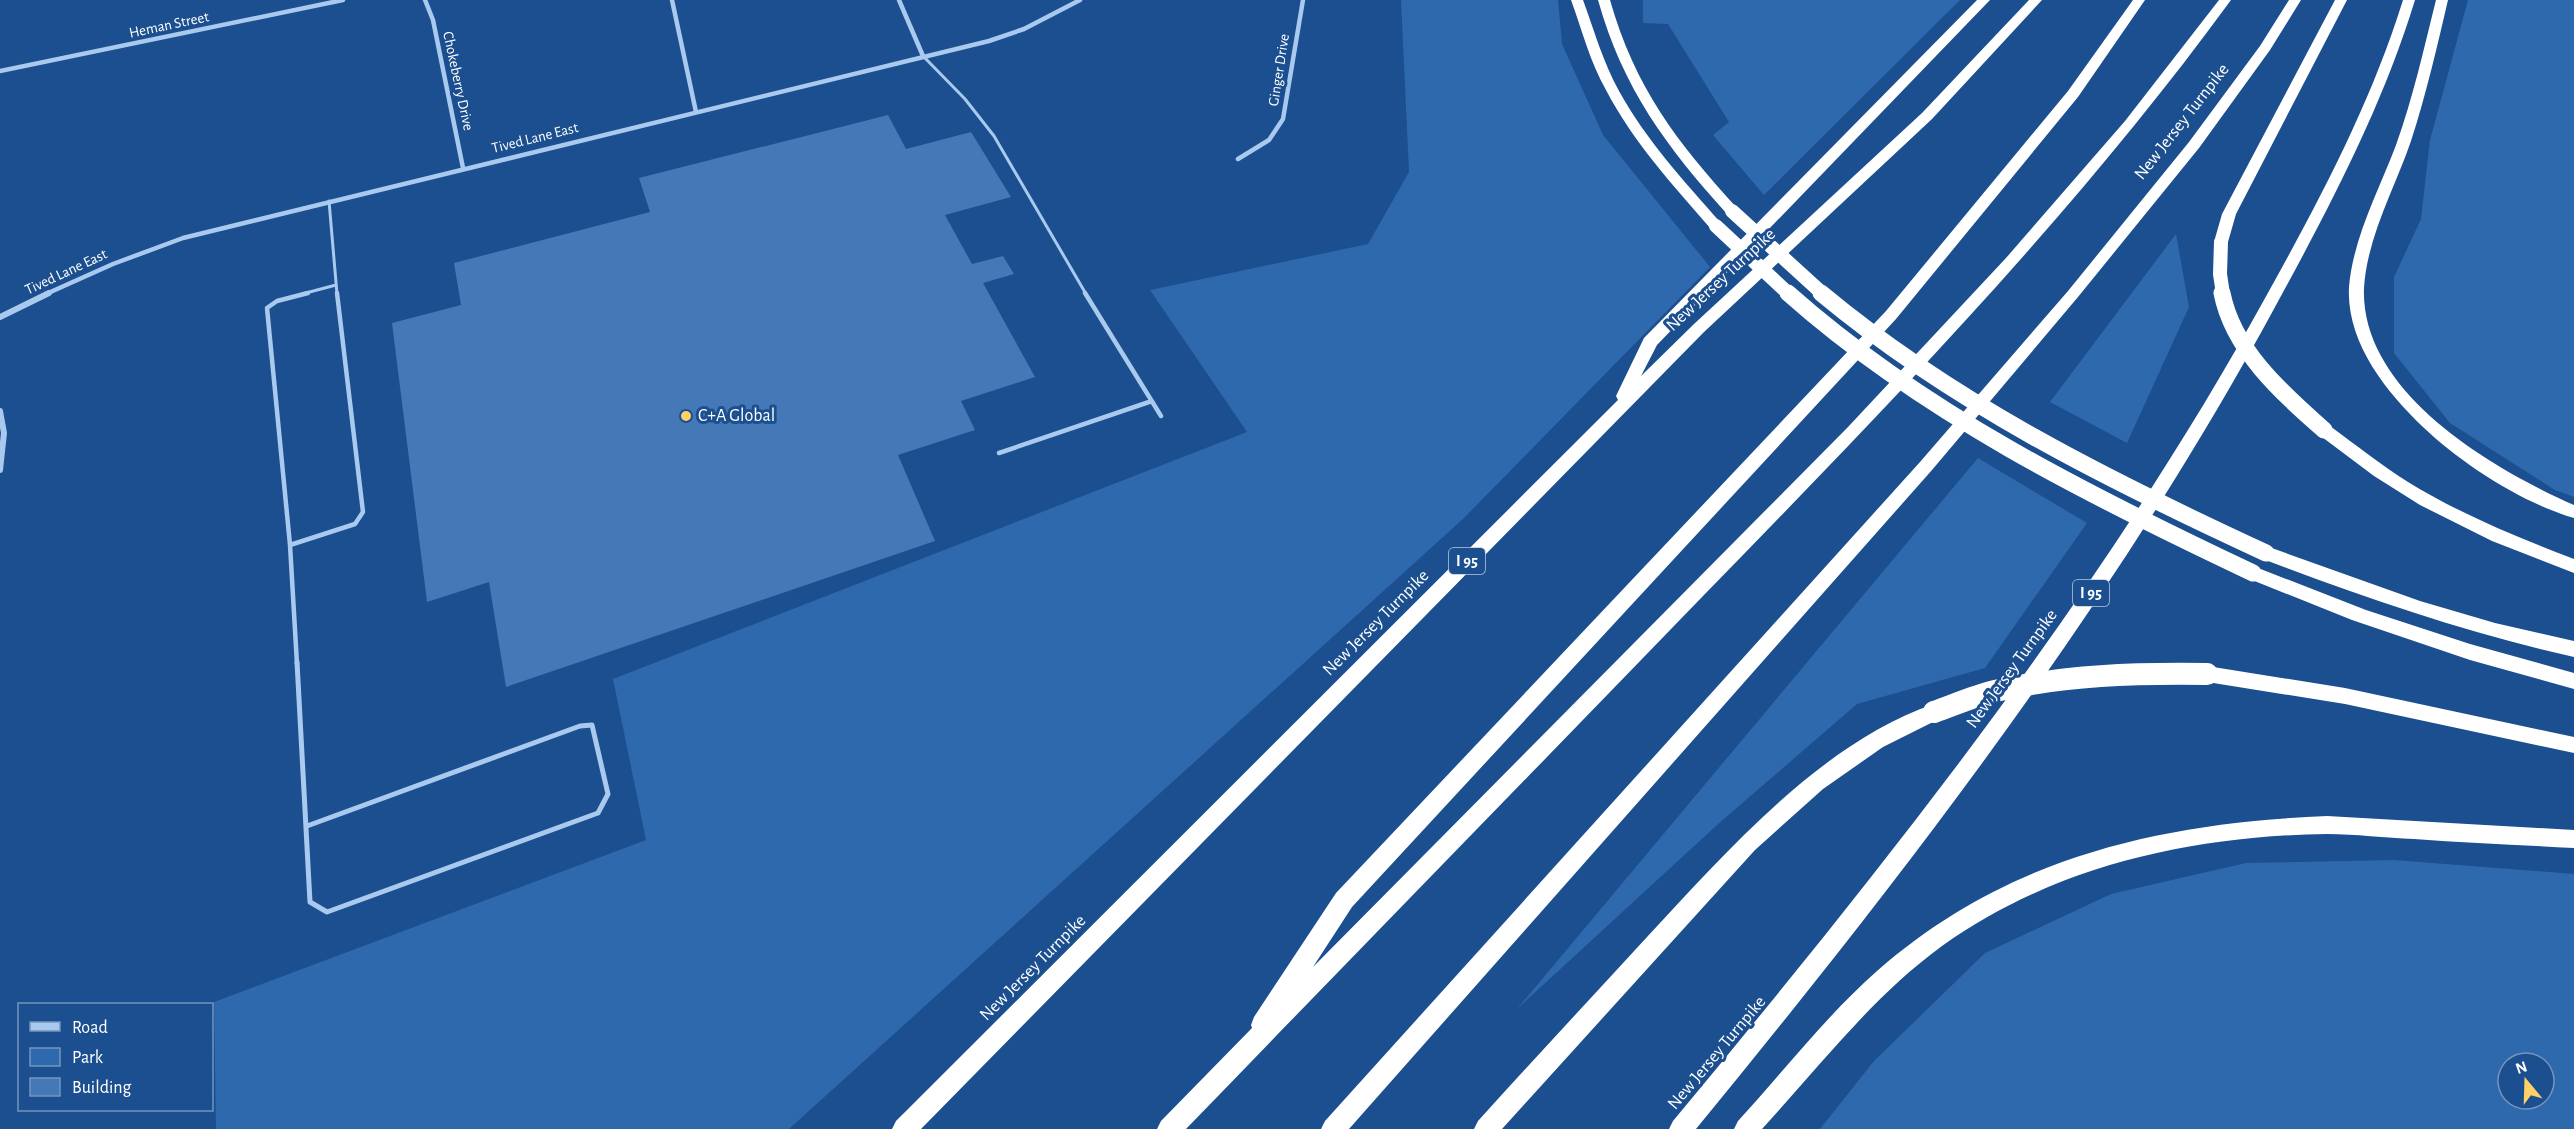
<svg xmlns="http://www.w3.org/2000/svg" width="2574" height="1129" viewBox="0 0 2574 1129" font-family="'Alegreya Sans',sans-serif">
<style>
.green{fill:#2e69ad;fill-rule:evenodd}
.building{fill:#4478b7}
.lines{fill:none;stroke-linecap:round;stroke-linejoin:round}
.lane-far2{stroke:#a9c9ee;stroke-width:3}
.lane-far1{stroke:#a9c9ee;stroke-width:4.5}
.lane{stroke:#a9c9ee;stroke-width:5}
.street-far1{stroke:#a9c9ee;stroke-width:4.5}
.street{stroke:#a9c9ee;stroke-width:6}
.highway{fill:#fff;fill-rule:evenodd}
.highway-bridge-far2{stroke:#fff;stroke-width:14}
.highway-bridge-far1{stroke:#fff;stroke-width:17}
.highway-bridge{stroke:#fff;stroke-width:22}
.poi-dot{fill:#ffd166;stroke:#1b4f8f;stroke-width:2}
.labels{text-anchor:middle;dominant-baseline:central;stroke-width:6;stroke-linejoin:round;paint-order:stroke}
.far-street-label{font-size:15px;fill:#fff;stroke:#1b4f8f}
.shield{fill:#1b4f8f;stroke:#bbcadd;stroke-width:1.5}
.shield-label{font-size:16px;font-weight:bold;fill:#fff}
.street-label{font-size:18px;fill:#fff;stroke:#1b4f8f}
.poi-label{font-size:18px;fill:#fff;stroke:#1b4f8f;text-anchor:start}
</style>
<rect width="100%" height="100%" fill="#1b4f8f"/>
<path class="green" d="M1401 0H1558L1562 44 1603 135 1710 267 1463 519 789 1129H216L214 1002 646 840 613 679 1247 432 1150 290 1368 244 1409 172Z
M1643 0H1960L1764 195 1713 135 1729 122 1668 24 1643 23Z
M2468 0H2574V497L2555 490 2450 423 2394 353V277L2421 219 2430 140Z
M2176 234 2189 307 2127 443 2050 402Z
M1978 458 2087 523 1985 668 1857 704 1717 825 1517 1009Z
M2394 860 2574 874V1129H1820L1874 1061 1985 953 2111 894 2246 863ZM2508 1063H2544V1099H2508Z"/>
<path class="building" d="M888 115 906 149 971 132 1011 197 945 215 972 264 1003 256 1014 274 983 283 1035 377 961 401 975 430 898 455 935 541 506 687 489 582 427 602 392 323 461 305 454 263 650 212 639 178Z"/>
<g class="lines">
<path class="lane-far2" d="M923 56 965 99 994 136 1086 294
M329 201 337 294
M302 294 336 285"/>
<path class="lane-far1" d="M1085 293 1161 416
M999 453 1152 401
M290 545 267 308 277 301 308 293
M297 664 290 545 355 524 363 512 337 293"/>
<path class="lane" d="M297 662 310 902 327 912 598 813 608 794 592 725 580 726 307 826"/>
<path class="street-far1" d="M425 0 433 20 463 168
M672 0 696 112
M899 0 923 56
M0 71 343 0
M1238 159 1269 140 1283 119 1303 0
M46 294 113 264 183 238 989 41 1024 29 1080 0"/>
<path class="street" d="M0 317 49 293
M0 411 4 433 0 470"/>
<path class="highway" d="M1571 0H1583C1594 30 1603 62 1619 91 1646 140 1684 181 1721 223L1723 226 1721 229H1711C1673 185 1633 142 1606 90 1590 62 1582 30 1571 0Z
M1598 0H1610C1635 88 1677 142 1737 208L1739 211 1737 214H1727C1666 146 1623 89 1598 0Z
M1977 0H1990L1657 345 1641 376 1694 324 1922 113 2029 0H2042L1932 119 1704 332 921 1129H892L896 1121 1618 400 1616 396 1644 338Z
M2133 0H2145L2078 97 1896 319 1352 907 1313 967 1848 427 2006 258 2125 121 2219 0H2231C2074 215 1888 406 1703 596 1531 774 1358 951 1186 1129H1157L1161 1121 1252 1028 1251 1025 1254 1017 1336 893 1886 311 2068 91Z
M2289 0H2301L2270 50 2199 148 2078 297 1932 470 1349 1129H1321L1325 1121 1920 462 2068 291 2189 142 2260 46Z
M2335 0H2347L2236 214 2228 242 2221 247 2216 245 2214 242 2222 214Z
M2403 0H2415C2382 108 2329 208 2275 307 2117 599 1907 872 1696 1129H1669L1673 1121C1888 862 2101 595 2264 300 2318 203 2370 106 2403 0Z
M2436 0H2448C2437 47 2426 95 2411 141 2395 188 2367 237 2364 288 2360 392 2492 469 2574 505V518C2522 503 2462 464 2423 427 2386 392 2346 342 2349 287 2353 238 2379 190 2396 145 2413 98 2424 48 2436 0Z
M2324 424 2330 426C2356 445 2381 465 2408 482 2460 514 2517 537 2574 559V573L2492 541 2420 505 2374 476 2318 434 2316 430 2318 426Z
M2266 546 2420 601 2495 623 2574 641V657C2466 633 2363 597 2260 558L2257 553 2260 548Z
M2253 566 2366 610 2470 644 2574 673V689L2470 660 2352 620 2247 578 2244 573 2247 568Z
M2207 666 2345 688 2574 737V753L2345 704 2207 682 2200 680 2197 674 2200 668Z
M1934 704 1941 706 1944 712 1941 718 1883 747 1823 789 1755 850 1502 1129H1474L1478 1121C1534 1059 1591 998 1647 937 1727 851 1821 743 1934 704Z
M2327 816 2574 830V848C2521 845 2467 843 2414 839 2385 838 2356 834 2327 834 2191 836 2054 866 1942 946 1872 997 1820 1066 1762 1129H1734L1738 1121C1784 1071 1826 1016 1877 971 2007 857 2159 823 2327 816Z"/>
<path class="highway-bridge-far2" d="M1732 211 1823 294
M1716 226 1789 294
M2221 242 2220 274 2223 294"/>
<path class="highway-bridge-far1" d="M1788 293C1923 413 2090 496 2253 573
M1821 293C1953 403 2110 481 2266 553
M2222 293C2233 350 2282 393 2324 430"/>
<path class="highway-bridge" d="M1934 712C1954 705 1974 696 1995 691 2065 675 2136 673 2207 674"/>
</g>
<circle class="poi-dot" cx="686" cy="416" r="6"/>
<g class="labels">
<g class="far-street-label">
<text transform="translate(169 25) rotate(-12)">Heman Street</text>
<text transform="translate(1279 70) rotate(-81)">Ginger Drive</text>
<text transform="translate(458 81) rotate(78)">Chokeberry Drive</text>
<text transform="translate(535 138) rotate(-14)">Tived Lane East</text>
<text transform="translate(66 272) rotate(-25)">Tived Lane East</text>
</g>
<g class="shield">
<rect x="1449" y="548" width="36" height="26" rx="4.5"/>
<rect x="2073" y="580" width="36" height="26" rx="4.5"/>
</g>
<g class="shield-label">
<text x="1467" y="561">I 95</text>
<text x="2091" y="593">I 95</text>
</g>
<g class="street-label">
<text transform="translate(2182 122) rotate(-52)">New Jersey Turnpike</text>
<text transform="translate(1721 280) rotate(-43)">New Jersey Turnpike</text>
<text transform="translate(1376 623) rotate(-45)">New Jersey Turnpike</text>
<text transform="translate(2012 669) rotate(-54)">New Jersey Turnpike</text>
<text transform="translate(1033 968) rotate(-45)">New Jersey Turnpike</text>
<text transform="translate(1717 1053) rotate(-50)">New Jersey Turnpike</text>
</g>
<g class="poi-label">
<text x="698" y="416">C+A Global</text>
</g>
</g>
<rect x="18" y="1003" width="195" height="108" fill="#1b4f8f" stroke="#7695bc" stroke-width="1.5"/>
<rect x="30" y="1022" width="30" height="9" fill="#a9c9ee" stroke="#7695bc" stroke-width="1.5"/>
<text x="72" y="1033" font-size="18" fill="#ffffff">Road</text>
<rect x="30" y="1048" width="30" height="18" fill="#2e69ad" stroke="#7695bc" stroke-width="1.5"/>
<text x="72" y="1063" font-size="18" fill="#ffffff">Park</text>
<rect x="30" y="1078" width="30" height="18" fill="#4478b7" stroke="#7695bc" stroke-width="1.5"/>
<text x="72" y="1093" font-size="18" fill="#ffffff">Building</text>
<g transform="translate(2526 1081) rotate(341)"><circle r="28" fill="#1b4f8f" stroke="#7695bc" stroke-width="1.5"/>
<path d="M0-4.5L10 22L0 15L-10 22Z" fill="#ffd166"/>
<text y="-9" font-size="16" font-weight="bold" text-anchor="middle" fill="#ffffff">N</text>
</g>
</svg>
